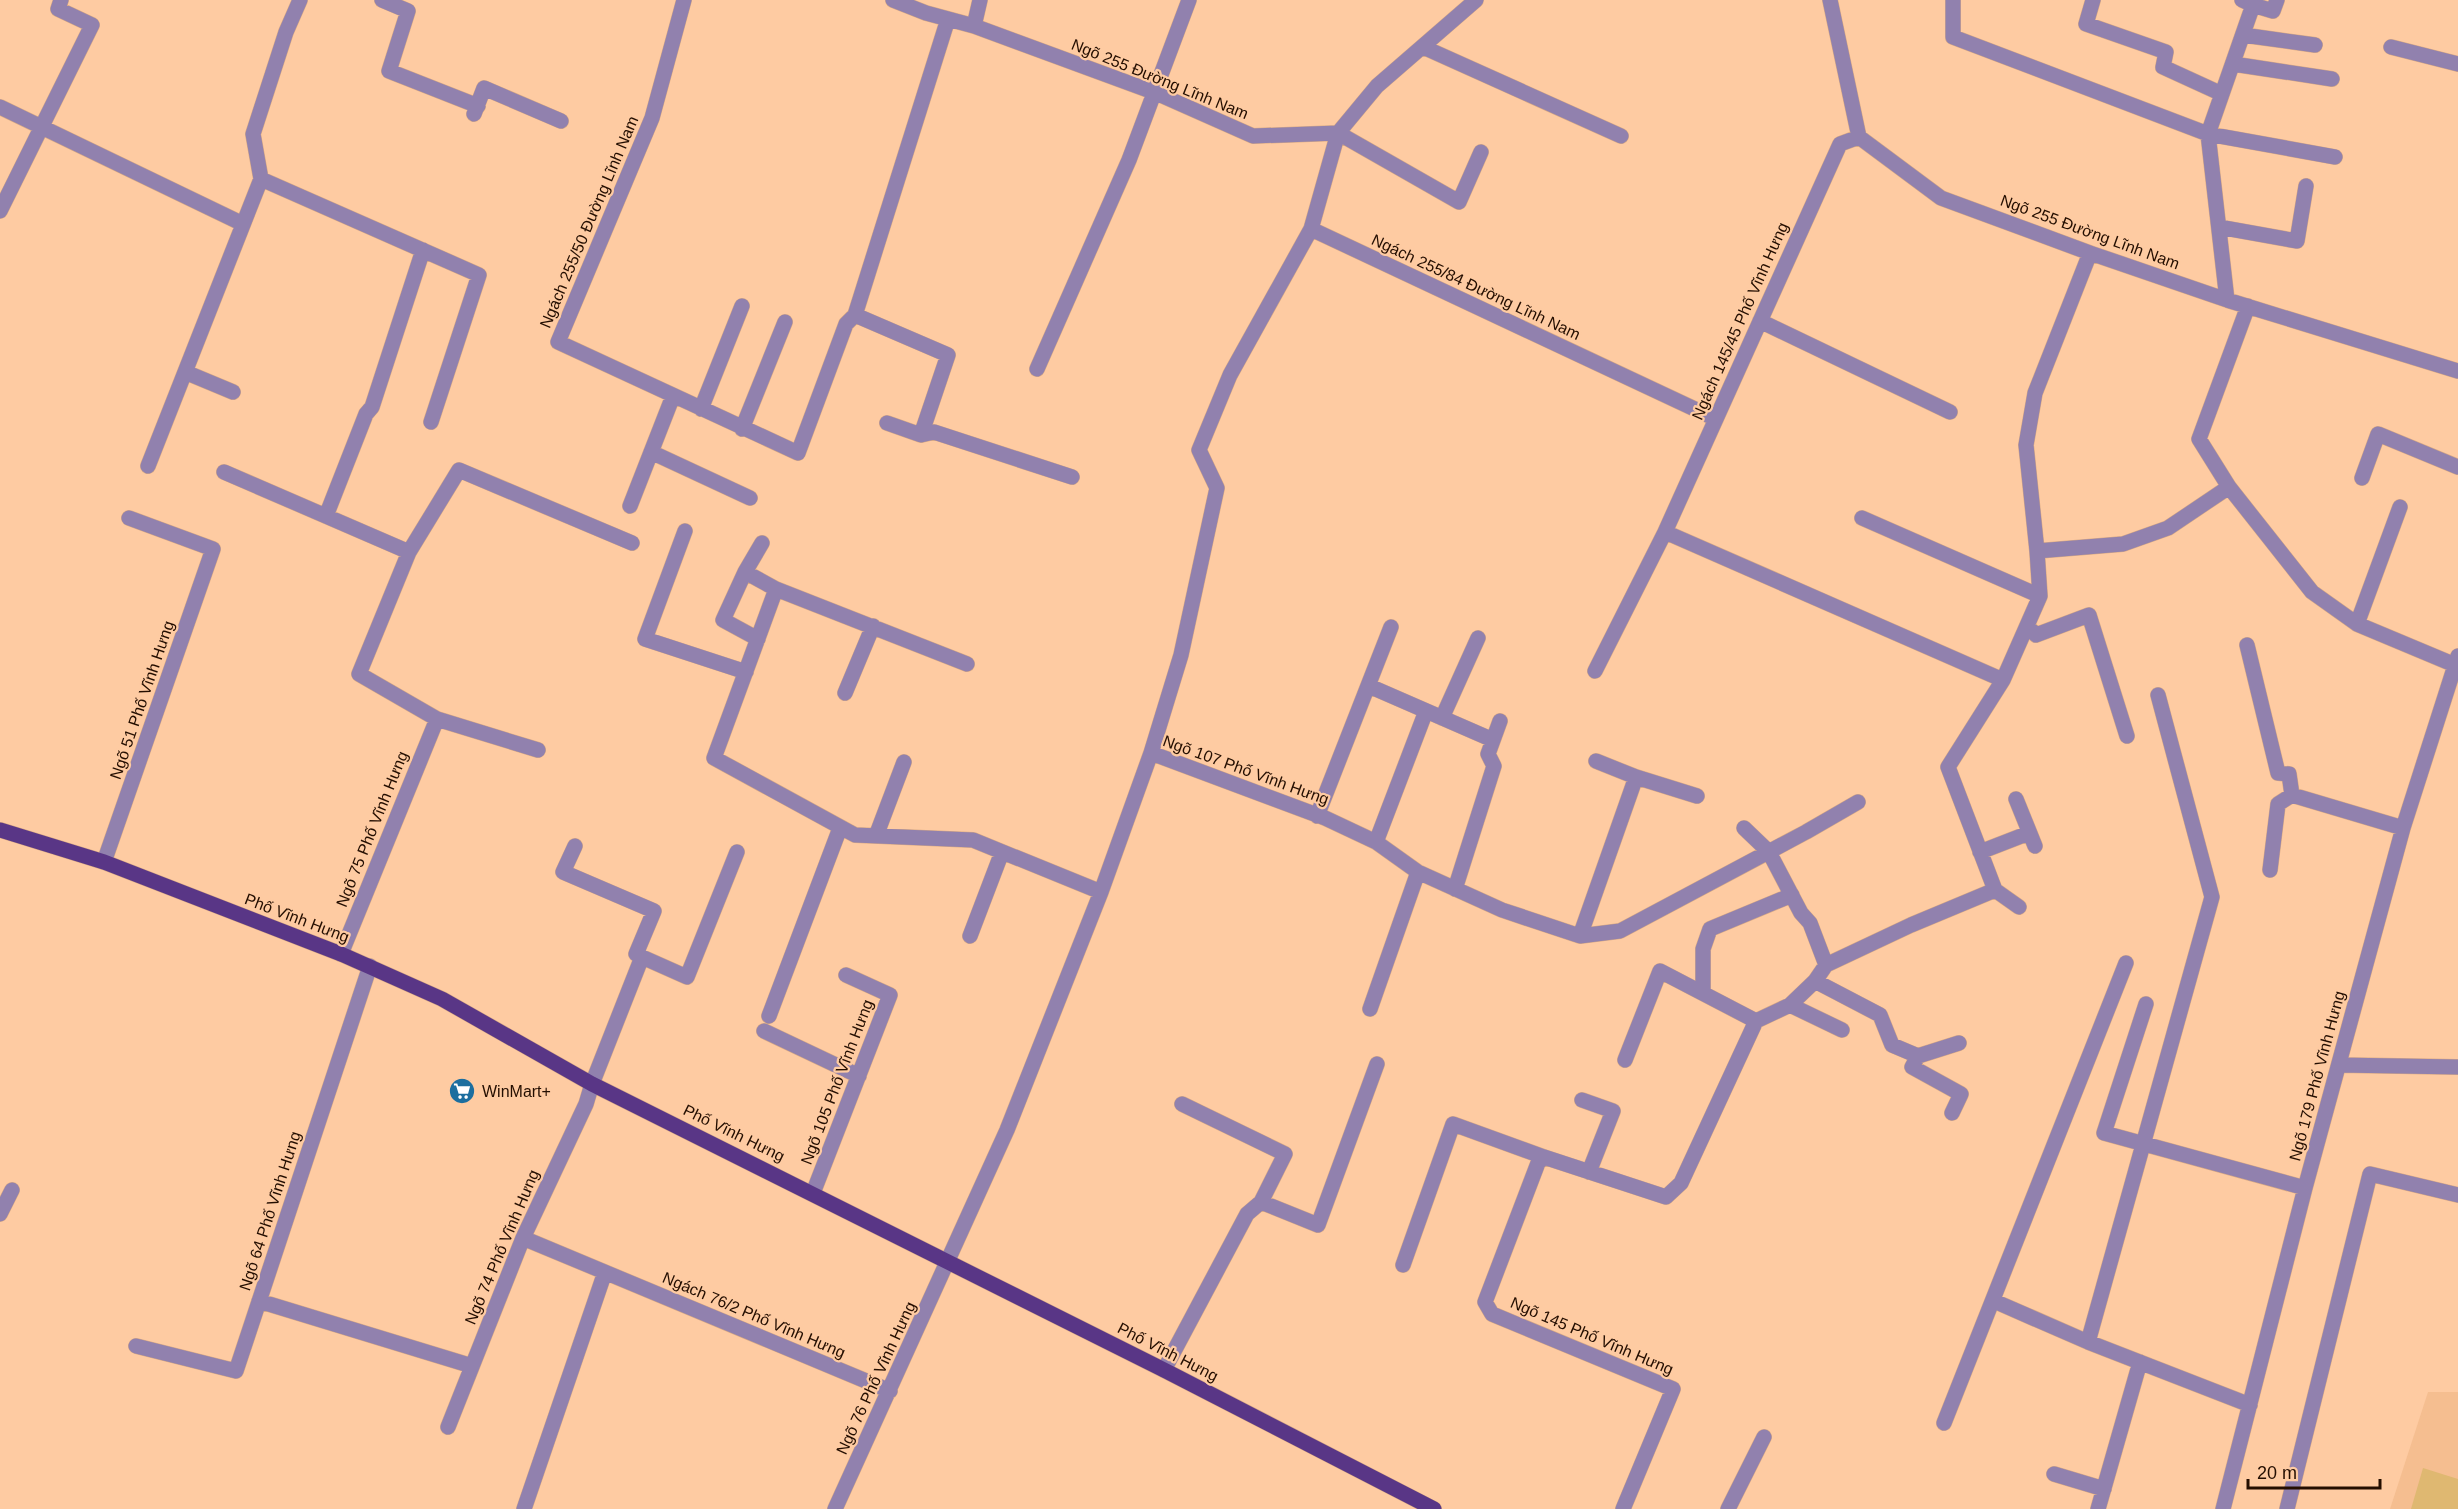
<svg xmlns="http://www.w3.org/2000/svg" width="2458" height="1509" viewBox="0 0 2458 1509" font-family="Helvetica,sans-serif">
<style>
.built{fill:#f5be90}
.building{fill:#dfb871}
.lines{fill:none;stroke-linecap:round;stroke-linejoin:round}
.minor-casing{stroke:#d7a985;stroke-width:16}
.major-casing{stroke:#d7a985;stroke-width:16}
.minor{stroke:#9181ae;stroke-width:15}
.major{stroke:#593686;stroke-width:15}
.labels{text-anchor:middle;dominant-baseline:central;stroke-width:4.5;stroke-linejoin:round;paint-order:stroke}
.street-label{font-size:16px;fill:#240e00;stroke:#fecba2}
.poi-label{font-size:16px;fill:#240e00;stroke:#fecba2;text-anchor:start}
</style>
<rect width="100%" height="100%" fill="#fecba2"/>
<path class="built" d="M2428 1392H2458V1509H2390Z"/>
<path class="building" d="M2423 1468 2458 1479V1509H2411Z"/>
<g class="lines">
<g class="minor-casing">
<path id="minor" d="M382 0 408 11 389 71 478 106
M684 0 652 118 558 342 798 453 846 324 855 315
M893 0 926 13 974 26 1156 93 1253 136 1338 133
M1830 0 1859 137 1941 198 2090 253 2227 300 2458 371
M1953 0V37L2208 134 2227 300
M2093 0 2086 24 2166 52 2163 67 2222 94
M2242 0 2253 5 2208 134 2335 157
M2253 5 2273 11 2277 0
M974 26 980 0
M2243 35 2315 45
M1423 47 1621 136
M2391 47 2458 64
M2233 64 2332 79
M0 107 243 224
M474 114 484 88 561 121
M1338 133 1459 202 1481 152
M261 179 479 275 431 422
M0 211 92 25 58 9 61 0
M2219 227 2297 241 2306 186
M1311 229 1716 419
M2248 306 2199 439 2229 487 2312 592 2357 624 2455 665
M1760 321 1950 412
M1037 369 1129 160 1189 0
M185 372 233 392
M701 409 742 306
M887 423 921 435 934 432 1072 477
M742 429 785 322
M921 435 948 355 855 315 948 19
M651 452 750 498
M148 466 261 179 253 134 286 32 300 0
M224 472 409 552
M2362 478 2378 434 2458 467
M630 506 673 396
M326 516 366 414 372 407 423 250
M1862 518 2040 596
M685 531 645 639 746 672
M1665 532 2003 680
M2037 551 2123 544 2168 528 2229 487
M745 572 776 589
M2357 624 2400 507
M2027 626 2036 635 2089 615 2127 736
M758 639 723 620 745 572 762 543
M2247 645 2278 773 2289 774 2292 795 2403 828
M967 664 776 589 714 758 855 835 973 840 1101 892
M1595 671 1665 532 1840 144 1859 137
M1369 686 1493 740
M845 693 873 626
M1442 718 1478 638
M538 750 437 719 359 674 409 552 459 470 632 543
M1151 753 1325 818 1376 842 1418 872 1502 910 1580 936 1620 931 1806 832 1858 802
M1596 761 1636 777
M2016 799 2035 846
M1317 816 1391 627
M1744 828 1769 852 1801 913 1810 923 1826 965
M876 836 904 762
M1376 842 1426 711
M575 846 563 872 654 911 636 954 642 957
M1980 852 2029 833
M104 862 213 549 129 518
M2270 870 2278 804 2292 795
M1455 889 1494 766 1488 754 1500 721
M1995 890 2019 907
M970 936 1002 852
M1580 936 1636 777 1697 796
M341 954 437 719
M1815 981 1880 1015 1892 1045 1918 1056 1959 1043
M1703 993V949L1710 929 1792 895
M2146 1004 2104 1133 2305 1188
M1790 1005 1842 1030
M1370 1009 1418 872
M769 1016 840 828
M764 1031 859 1076
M1918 1056 1912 1067 1961 1094 1952 1113
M1625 1060 1660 971 1756 1021
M2339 1065 2458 1067
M1582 1100 1613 1111 1589 1172
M813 1193 890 995 846 975
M1261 1202 1318 1225 1377 1064
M0 1214 12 1190
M523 1238 890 1391
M1403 1265 1453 1124 1544 1157
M259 1301 472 1366
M1994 1301 2088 1342 2250 1405
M2088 1342 2212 897 2158 695
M136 1346 236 1371 370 966
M1164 1370 1247 1214 1261 1202 1285 1154 1182 1104
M1944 1423 2126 963
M448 1427 523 1238 586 1104 592 1084 642 957 687 977 737 852
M2054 1474 2104 1489
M524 1509 605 1272
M835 1509 1007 1130 1101 892 1151 753 1181 655 1217 488 1199 450 1230 375 1311 229 1338 133 1377 86 1476 0
M1623 1509 1673 1389 1492 1314 1485 1302 1538 1163 1544 1157 1666 1197 1681 1183 1756 1021 1790 1005 1815 981 1826 965 1911 925 1995 890 1948 767 2003 680 2040 596 2037 551 2026 445 2035 393 2090 253
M1728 1509 1764 1437
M2098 1509 2140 1362
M2223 1509 2305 1188 2403 828 2458 656
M2287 1509 2370 1174 2458 1195"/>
</g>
<g class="major-casing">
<path id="major" d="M0 830 104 862 341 954 442 999 592 1084 1164 1370 1434 1509"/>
</g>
<use href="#minor" class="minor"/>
<use href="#major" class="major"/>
</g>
<defs>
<g id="supermarket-disc" transform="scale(1.35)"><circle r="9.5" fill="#1c6e9f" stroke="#fecba2"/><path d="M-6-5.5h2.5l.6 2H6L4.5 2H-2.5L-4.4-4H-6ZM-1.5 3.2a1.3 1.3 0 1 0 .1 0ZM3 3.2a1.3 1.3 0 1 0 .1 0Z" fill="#fff"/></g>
</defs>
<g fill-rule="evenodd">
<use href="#supermarket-disc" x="462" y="1091"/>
</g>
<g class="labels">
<g class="street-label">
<text transform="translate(1160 79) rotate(22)">Ngõ 255 Đường Lĩnh Nam</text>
<text transform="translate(589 222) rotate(-67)">Ngách 255/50 Đường Lĩnh Nam</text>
<text transform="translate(2090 232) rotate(20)">Ngõ 255 Đường Lĩnh Nam</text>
<text transform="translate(1476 287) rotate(25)">Ngách 255/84 Đường Lĩnh Nam</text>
<text transform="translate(1740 321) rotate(-66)">Ngách 145/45 Phố Vĩnh Hưng</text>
<text transform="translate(142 700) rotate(-71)">Ngõ 51 Phố Vĩnh Hưng</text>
<text transform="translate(1246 770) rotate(20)">Ngõ 107 Phố Vĩnh Hưng</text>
<text transform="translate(372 829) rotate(-68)">Ngõ 75 Phố Vĩnh Hưng</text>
<text transform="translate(297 918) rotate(21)">Phố Vĩnh Hưng</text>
<text transform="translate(2317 1076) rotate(-75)">Ngõ 179 Phố Vĩnh Hưng</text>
<text transform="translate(837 1082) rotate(-69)">Ngõ 105 Phố Vĩnh Hưng</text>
<text transform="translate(734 1133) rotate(26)">Phố Vĩnh Hưng</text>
<text transform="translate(270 1211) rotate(-72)">Ngõ 64 Phố Vĩnh Hưng</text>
<text transform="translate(502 1247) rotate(-67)">Ngõ 74 Phố Vĩnh Hưng</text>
<text transform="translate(754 1315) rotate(23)">Ngách 76/2 Phố Vĩnh Hưng</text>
<text transform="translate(1592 1336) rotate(23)">Ngõ 145 Phố Vĩnh Hưng</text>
<text transform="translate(1168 1352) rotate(27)">Phố Vĩnh Hưng</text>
<text transform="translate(876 1378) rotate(-65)">Ngõ 76 Phố Vĩnh Hưng</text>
</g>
<g class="poi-label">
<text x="482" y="1091">WinMart+</text>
</g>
</g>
<path d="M2248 1479v9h132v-9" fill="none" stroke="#240e00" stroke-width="3"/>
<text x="2257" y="1479" font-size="18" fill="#240e00" stroke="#fecba2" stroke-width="4.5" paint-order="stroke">20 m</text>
</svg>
